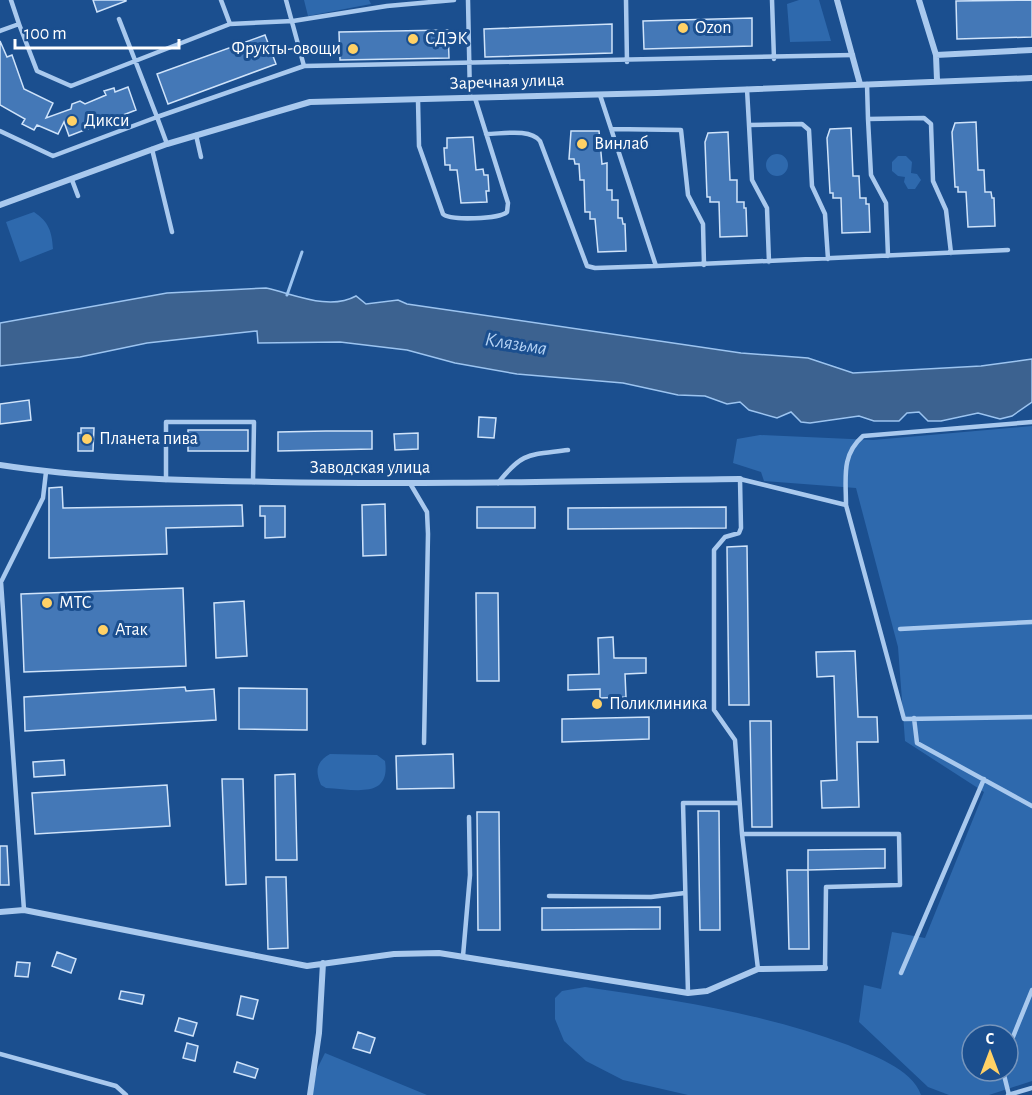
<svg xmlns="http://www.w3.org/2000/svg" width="1032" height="1095" viewBox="0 0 1032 1095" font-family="'Alegreya Sans',sans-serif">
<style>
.green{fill:#2e69ad;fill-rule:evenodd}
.water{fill:#3c6290;stroke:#9cc4f0;stroke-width:1.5}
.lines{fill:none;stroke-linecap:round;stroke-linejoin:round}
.stream{stroke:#9cc4f0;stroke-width:3}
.building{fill:#4478b7;stroke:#cfe3fa;stroke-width:1.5}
.service{stroke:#a9c9ee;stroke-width:4.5}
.minor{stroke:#a9c9ee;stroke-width:6}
.poi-dot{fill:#ffd166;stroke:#1b4f8f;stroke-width:2}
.labels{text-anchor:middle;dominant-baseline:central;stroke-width:6;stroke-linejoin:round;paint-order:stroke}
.poi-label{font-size:18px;fill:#fff;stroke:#1b4f8f;text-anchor:start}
.street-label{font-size:18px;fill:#fff;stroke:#1b4f8f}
.water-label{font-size:20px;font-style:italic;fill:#b5d3f5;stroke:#1b4f8f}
</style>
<rect width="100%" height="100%" fill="#1b4f8f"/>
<path class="green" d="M304 0H369L371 4 308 16Z
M799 0H819L831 41 790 42 787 4Z
M766 165a11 11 0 1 1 22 0a11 11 0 1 1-22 0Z
M898 156H906L912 162 911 173 917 174 921 180 915 189H908L904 182 905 177 898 176 892 171V162Z
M34 212C49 222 52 232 53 249L20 262 6 222Z
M1032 426V1081L989 1095H949L928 1087 859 1022 864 985 881 989 892 932 925 938 984 792 905 741 898 647 856 488 764 481 761 472 733 463 737 439 760 435 873 440ZM972 1035H1008V1071H972Z
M330 754 377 755 385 761C391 800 353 789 326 788L321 785C315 771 316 762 330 754Z
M585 987C675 1000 762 1013 848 1045 871 1055 912 1068 921 1095H688L623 1080 586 1061 564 1041 555 1019V998L562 991Z
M325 1053 427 1095H312L317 1069Z"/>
<path class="water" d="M266 288C294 294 329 311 356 296L366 304 398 300 407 304 741 353 808 358 853 373 981 366 1032 359V402L1012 416 1000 419 978 413 941 421H928L919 412 907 413 899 421H874L859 416 810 423 801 422 791 412 777 418 749 410 740 402 727 404 705 396 678 395 623 383 517 374 455 363 407 350 340 342 258 343 257 331 147 343 80 357 0 366V323L167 293Z"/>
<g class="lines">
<path class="stream" d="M287 295 302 252"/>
</g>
<path class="building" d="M93 0H126V1L97 12Z
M1032 0V37L957 39 956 1Z
M752 18V46L644 49 643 21Z
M612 24V53L485 57 484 29Z
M448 30 449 58 340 60 339 32Z
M265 35 276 64 168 104 157 74Z
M0 41 7 57 12 55 24 89 53 103 46 118 71 109 72 104 80 101 85 104 106 95 104 91 114 88 115 92 128 87 136 110 69 136 64 122 58 134 37 125 34 130 22 124 25 119 0 105Z
M976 122 978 170H984L985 192H991L992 198H994L995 226 968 227 966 192H958V187H955L952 132 955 123Z
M851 128 853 176H859L860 198H866V204H869L870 232 842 233 841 198H833V193H830L827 138 830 129Z
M571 131H599L602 164 607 163V190H612V200H618V218H622L623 224H625L626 251 598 252 595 219H590V212H585L584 180H580L579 164H575L574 159H569Z
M728 132 730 180H737V202H744V208H746L747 236 720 237 719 202H710V197H707L705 142 708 133Z
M473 137 476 170 483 169 484 175H488L489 191H486L487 202 461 203 457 170H450V165H445L444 148H447V138Z
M29 400 31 420 0 424V404Z
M479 417 496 418 494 438 478 437Z
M81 428H94L93 451H78V433H81Z
M188 430H248V451H188Z
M326 431H372V449L278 451V432Z
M418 433V449L395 450 394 434Z
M62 487 63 508 242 505 243 526 166 528 167 554 49 558V488Z
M385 504 386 555 363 556 362 505Z
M260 506H285V537L265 538V516H260Z
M477 507H535V528H477Z
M726 507V528L568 529V508Z
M747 546 749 705H729L727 547Z
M183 588 186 666 24 672 21 594Z
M476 593H498L499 681H477Z
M244 601 247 656 216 658 214 603Z
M613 637 614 658H646V673L625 674 626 697 600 698V689L568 690V675L599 674 598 638Z
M855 651 858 717H877L878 742H857L859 807 822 808 821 781 837 780 834 676 817 677 816 652Z
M185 687 186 691 214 689 216 720 25 731 24 697Z
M239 688 307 689V730L239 729Z
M649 717V739L562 742V719Z
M750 721H771L772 827H752Z
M453 754 454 788 397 789 396 756Z
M64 760 65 775 34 777 33 762Z
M295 774 297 860H276L275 775Z
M222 779H243L246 884 226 885Z
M167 785 170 826 35 834 32 793Z
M698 811H719L720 930H700Z
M477 812H499L500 930H478Z
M0 846H7L9 885H0Z
M885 849V868L808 870V850Z
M787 870H808L809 949H789Z
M266 877H286L288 948 268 949Z
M660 907V929L542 930V908Z
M57 952 76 959 71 973 52 966Z
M17 962 30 963 28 977 15 976Z
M121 991 144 995 142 1004 119 999Z
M241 996 258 1000 253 1019 237 1015Z
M179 1018 197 1023 193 1036 175 1031Z
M358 1032 375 1038 370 1053 353 1048Z
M187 1043 198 1046 195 1061 183 1058Z
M237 1062 258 1069 255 1078 234 1072Z"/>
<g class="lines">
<path class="service" d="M11 0 19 24
M221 0 230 24
M286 0 304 66
M468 0 470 98
M626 0 627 62
M772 0 774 59
M0 31 19 24 37 71 71 86 230 24 293 21 387 6 454 0
M867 84 868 119 924 118 931 124 933 181 946 210 951 253
M747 89 749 125 802 124 809 130 812 186 825 214 828 259
M418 100 419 146 443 214C450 221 499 219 507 212L508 203 475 98
M868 119 871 175 886 203 888 256
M749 125 752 180 767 208 769 262
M611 129 681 130 688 195 703 224 704 265
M0 131 53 156 157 117 119 19
M486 134C502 134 530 128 540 141L587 266 595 268 656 266 600 95
M196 135 201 157
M167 144 157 117 304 66 853 55
M152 149 172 232
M72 180 78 196
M656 266 1008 250
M166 480V422H254L253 482
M498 483C523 451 530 455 568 450
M411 485 427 512 428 534 424 743
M846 505C846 478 841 455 863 436L1032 422
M900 629 1032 622
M914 718 917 743 1032 806
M742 834 758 969
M549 896 651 897 685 893
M24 910 1 582 43 498 46 472
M463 956 470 875 469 817
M825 968 826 887 900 885 899 834H742L735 740 714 710V550L725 537 739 533 741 528 740 479 846 505 904 719 1032 717
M901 973 984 779
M688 993 683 803H738
M1008 1049 1032 990
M0 1054 116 1086 126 1095
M1003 1071 1009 1095
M1008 1095 1032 1088"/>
<path class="minor" d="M837 0 860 84
M919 0 936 55 937 80
M936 55 1032 50
M0 205 167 144 310 102 657 93 1032 78
M0 465C90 479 180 480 272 482 428 485 584 481 740 479
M0 912 24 910 307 966 394 954 439 953 688 993 707 991 758 969 825 968
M310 1095 319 1033 323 963"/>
</g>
<g class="poi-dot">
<circle cx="683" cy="28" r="6"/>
<circle cx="413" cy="39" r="6"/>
<circle cx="353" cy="49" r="6"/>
<circle cx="72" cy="121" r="6"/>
<circle cx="582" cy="144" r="6"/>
<circle cx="87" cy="439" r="6"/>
<circle cx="47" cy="603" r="6"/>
<circle cx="103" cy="630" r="6"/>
<circle cx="597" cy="704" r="6"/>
</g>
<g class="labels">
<g class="poi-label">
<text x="695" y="28">Ozon</text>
<text x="425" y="39">СДЭК</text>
<text x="341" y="49" text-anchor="end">Фрукты-овощи</text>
<text x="84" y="121">Дикси</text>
<text x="594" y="144">Винлаб</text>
<text x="99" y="439">Планета пива</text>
<text x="59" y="603">МТС</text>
<text x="115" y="630">Атак</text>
<text x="609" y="704">Поликлиника</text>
</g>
<g class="street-label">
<text transform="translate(507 82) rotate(-2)">Заречная улица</text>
<text x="370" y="468">Заводская улица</text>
</g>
<g class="water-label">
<text transform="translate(516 344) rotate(9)">Клязьма</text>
</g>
</g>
<g transform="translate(990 1053)"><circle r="28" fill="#1b4f8f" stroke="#7695bc" stroke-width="1.5"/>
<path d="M0-4.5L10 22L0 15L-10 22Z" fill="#ffd166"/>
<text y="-9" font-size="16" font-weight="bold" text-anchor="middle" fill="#ffffff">С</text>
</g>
<path d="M15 39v9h164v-9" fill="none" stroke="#ffffff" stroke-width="3"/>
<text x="24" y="39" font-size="18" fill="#ffffff" stroke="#1b4f8f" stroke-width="4.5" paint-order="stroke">100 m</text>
</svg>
